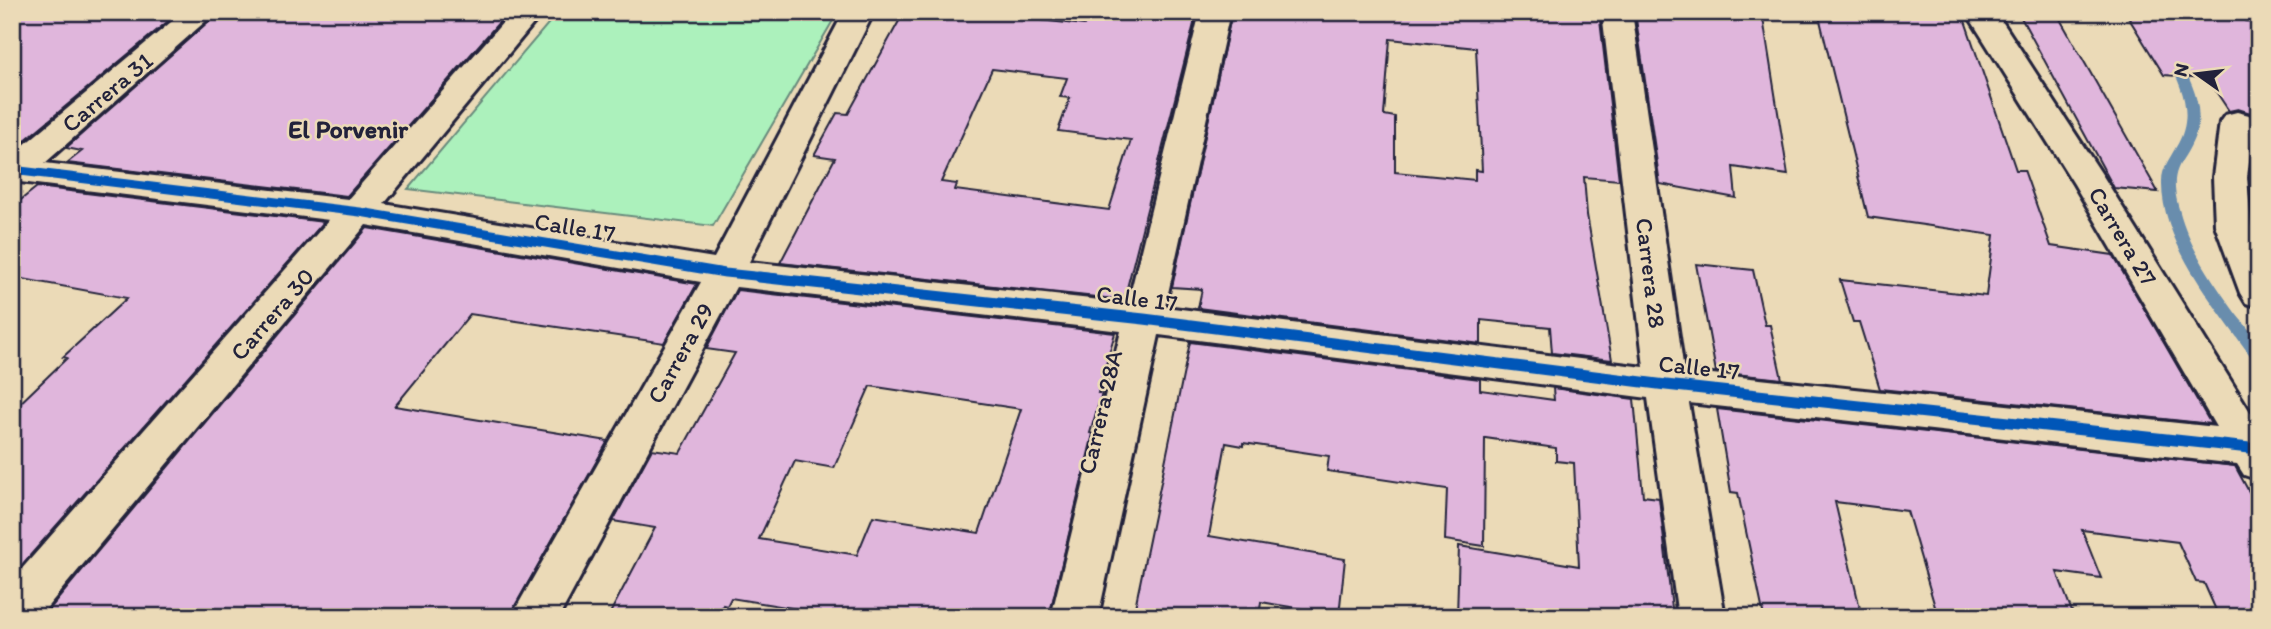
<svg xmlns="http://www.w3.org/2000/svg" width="2271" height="629" viewBox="0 0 2271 629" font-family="Itim,sans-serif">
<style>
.green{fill:#acf1bc;stroke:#678a7c;stroke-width:2}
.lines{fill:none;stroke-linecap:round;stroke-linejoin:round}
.stream{fill:#698dad;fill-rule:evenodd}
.canal{fill:#99d5f9;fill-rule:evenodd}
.building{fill:#e0b6dc;stroke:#22223b;stroke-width:2;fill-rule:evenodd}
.minor-casing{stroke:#22223b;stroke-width:6}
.minor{fill:#ebdab7;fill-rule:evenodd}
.cycleway-far1-casing{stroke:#ebdab7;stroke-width:12}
.cycleway-casing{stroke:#ebdab7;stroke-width:16}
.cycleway-far1{stroke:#0057b8;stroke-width:9}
.cycleway{stroke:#0057b8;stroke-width:11}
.labels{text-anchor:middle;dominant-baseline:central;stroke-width:5;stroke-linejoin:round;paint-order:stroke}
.street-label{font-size:24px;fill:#22223b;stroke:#ebdab7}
.neighbourhood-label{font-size:26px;font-weight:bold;fill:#22223b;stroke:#ebdab7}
</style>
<rect width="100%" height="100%" fill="#ebdab7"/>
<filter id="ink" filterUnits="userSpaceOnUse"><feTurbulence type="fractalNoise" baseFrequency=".0143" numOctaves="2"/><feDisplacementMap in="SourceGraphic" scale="14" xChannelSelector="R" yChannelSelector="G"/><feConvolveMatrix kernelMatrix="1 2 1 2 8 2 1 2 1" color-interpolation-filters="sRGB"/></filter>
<g filter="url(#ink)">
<path class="green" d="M558 12H838L713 226 408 189Z"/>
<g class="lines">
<path class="stream" d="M2174 58 2178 59C2191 79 2203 105 2197 129 2187 165 2166 163 2179 209 2189 247 2212 280 2234 311 2241 321 2256 335 2259 346 2260 351 2259 358 2259 362L2254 361C2220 312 2160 243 2162 181 2162 168 2170 158 2176 147 2194 118 2184 89 2168 61Z"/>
<path class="canal" d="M12 12H37L26 24 12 27Z"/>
</g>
<path class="building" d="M20 12H179L24 141 12 139V32L19 27Z
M219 12H508L347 196 67 163 82 151 66 148Z
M904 12H996L995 15 1084 25 1091 12H1197L1124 300 780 263 835 158 814 155 837 113 848 114ZM992 69 1067 78 1060 97 1070 98 1058 131 1131 140 1109 210 955 190 957 184 941 182Z
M1232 12H1599L1619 180 1584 177 1587 215 1612 360 1552 353 1550 327 1481 320V344L1198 308 1202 289 1172 287ZM1390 39 1476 48 1482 171 1475 170V180L1395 172V117L1384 115Z
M1635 12H1762L1788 175 1733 167 1736 198 1660 184Z
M1818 12H1962L2016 170H2024L2051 246 2113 255 2211 424 1880 389 1859 322H1853L1840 280 1986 296 1994 235 1868 217Z
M2018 12H2056L2158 192 2114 188Z
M2125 12H2239L2245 21 2259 22V157L2253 148 2257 122 2251 113 2238 109 2229 111 2207 78 2164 75Z
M37 187 324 222 12 576V411L67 358 63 357 127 298 12 277V207Z
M367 228 697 284 664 343 470 314 395 406 608 441 509 617H43Z
M1696 264 1753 270 1765 325H1770L1782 379 1716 372Z
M737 290 1115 333 1098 393H1102L1090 433 1093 434 1049 617H846L731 598 727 606 723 605 717 617H608L655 528 613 521 652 449 680 453 735 353 706 349ZM870 386 1021 409 979 533 873 516 857 555 759 539 795 461 834 468Z
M1190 342 1480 379V390L1554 400 1553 388 1634 399 1643 496 1659 498 1673 617H1457L1459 546 1579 566 1574 463 1556 461V448L1485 438 1484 546 1445 540 1447 489 1327 471 1329 456 1243 443V446L1226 443 1209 536 1345 559 1339 615 1261 602 1259 617H1133Z
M1717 409 2235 466 2259 510V617H2219L2204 583 2196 582 2178 542 2082 530 2101 578 2057 572 2074 617H1938L1907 511 1835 502 1862 617H1764L1738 493 1731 492Z"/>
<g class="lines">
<g class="minor-casing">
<path id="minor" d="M183 12H216L45 163 348 199 512 12H543L384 204 714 258 844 12H874L749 262 1128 303 1200 12H1230L1165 307 1644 367 1602 12H1632L1684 371 2216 427 2074 184 1966 12H1996L2103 176 2259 426V480L2244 475 2237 464 1689 403 1725 617H1678L1648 398 1159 335 1098 617H1051L1121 331 736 287 559 617H511L701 282 366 225 39 617H12V580L329 220 20 182 12 184V155Z
M2237 112 2249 115 2254 122 2247 177 2251 225 2259 245V307L2246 303 2240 293 2215 225 2213 177 2220 122 2225 115Z"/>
</g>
<use href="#minor" class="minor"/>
<g class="cycleway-far1-casing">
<path id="cycleway-far1" d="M12 170 360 212 725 273 775 278"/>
</g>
<g class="cycleway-casing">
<path id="cycleway" d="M759 277 1144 319 1666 385 2259 449"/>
</g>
<use href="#cycleway-far1" class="cycleway-far1"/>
<use href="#cycleway" class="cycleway"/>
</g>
</g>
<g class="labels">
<g class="street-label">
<text transform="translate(107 92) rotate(-40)">Carrera 31</text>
<text transform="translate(575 227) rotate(9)">Calle 17</text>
<text transform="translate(2123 236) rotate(59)">Carrera 27</text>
<text transform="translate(1651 273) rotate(83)">Carrera 28</text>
<text transform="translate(1137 298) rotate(7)">Calle 17</text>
<text transform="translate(272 314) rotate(-49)">Carrera 30</text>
<text transform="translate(680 353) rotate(-61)">Carrera 29</text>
<text transform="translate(1699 367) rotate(6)">Calle 17</text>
<text transform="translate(1100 412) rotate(-77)">Carrera 28A</text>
</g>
<g class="neighbourhood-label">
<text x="348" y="129">El Porvenir</text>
</g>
</g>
<rect width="2271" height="629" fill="none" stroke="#ebdab7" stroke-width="42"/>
<rect x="21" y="21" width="2229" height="587" fill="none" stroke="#22223b" stroke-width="2.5" filter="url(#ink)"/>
<g transform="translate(2197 74) rotate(284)" stroke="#ebdab7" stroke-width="5" paint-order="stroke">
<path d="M0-5L12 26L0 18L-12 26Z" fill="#22223b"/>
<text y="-10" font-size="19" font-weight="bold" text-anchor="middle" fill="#22223b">N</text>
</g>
</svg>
